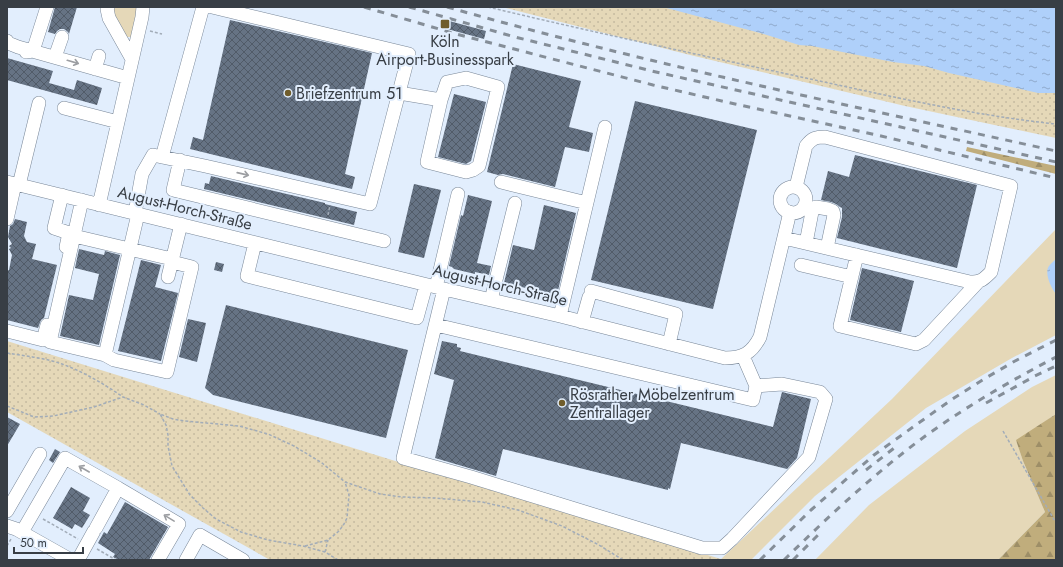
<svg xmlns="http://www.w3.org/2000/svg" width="1063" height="567" viewBox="0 0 1063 567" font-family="Jost,sans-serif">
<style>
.grass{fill:#e5d8b8}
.forest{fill:url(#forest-firs)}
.park{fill:url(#park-dots)}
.water{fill:url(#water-ripples)}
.building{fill:url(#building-cross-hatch)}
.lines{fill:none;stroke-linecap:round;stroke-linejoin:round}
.minor-casing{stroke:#798798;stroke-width:14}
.path{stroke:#a2acb8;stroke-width:1.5;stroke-dasharray:3 2;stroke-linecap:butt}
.minor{stroke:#fff;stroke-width:13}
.rail{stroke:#858e98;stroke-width:3;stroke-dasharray:7 7;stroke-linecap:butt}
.oneway{stroke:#9c9ea2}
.poi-dot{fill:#705d2b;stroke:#e2eefd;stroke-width:1.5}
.labels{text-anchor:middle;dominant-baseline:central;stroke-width:4;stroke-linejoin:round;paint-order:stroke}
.poi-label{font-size:16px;fill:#383e45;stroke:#e2eefd;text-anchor:start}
.street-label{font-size:16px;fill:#383e45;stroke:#e2eefd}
</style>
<defs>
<pattern id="forest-firs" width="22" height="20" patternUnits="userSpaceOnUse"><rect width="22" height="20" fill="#c0ad7c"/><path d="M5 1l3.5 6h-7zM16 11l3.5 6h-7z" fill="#9d8e67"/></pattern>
<pattern id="park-dots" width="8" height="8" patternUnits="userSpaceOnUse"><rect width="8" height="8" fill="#e5d8b8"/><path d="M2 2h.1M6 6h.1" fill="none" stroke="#c5baa0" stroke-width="1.8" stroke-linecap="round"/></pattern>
<pattern id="water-ripples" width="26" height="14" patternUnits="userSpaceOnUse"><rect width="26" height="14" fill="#afd0fa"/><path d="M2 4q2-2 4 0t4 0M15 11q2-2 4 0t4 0" fill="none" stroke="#8faacc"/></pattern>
<pattern id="building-cross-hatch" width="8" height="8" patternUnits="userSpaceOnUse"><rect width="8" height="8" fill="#667384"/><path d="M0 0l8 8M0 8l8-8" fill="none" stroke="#515b68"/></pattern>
</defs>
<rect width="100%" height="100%" fill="#e2eefd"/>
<path class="grass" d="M113 7H138L131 37H128L126 36 114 15Z
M1056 229V335L1012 358 926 408 815 496 751 560H720L892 399Z
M1056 375V414L1017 441 1023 461 1045 512 998 560H815L869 505 965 431 1032 387Z"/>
<path class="forest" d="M967 147 1056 166V174L966 151Z
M1056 414V560H998L1045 512 1023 461 1016 440Z"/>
<path class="park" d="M502 7H1056V138L905 106 690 55Z
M7 341 392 460 721 559 720 560H270L7 412Z"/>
<path class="water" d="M663 7H1056V93H1038L949 73 924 66 893 62 812 46 799 45 760 33Z
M1056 259V294C1051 288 1044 273 1049 266 1051 263 1054 261 1056 259Z"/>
<path class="building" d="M55 7H77L69 34 68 32 64 29H60L57 31 55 34 48 32Z
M442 19 486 31 484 39 440 27Z
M230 20 372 53 345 174 355 177 352 189 190 149 193 137 203 140Z
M7 58 53 71 49 83 74 90 77 80 102 88 97 105 7 80Z
M513 64 581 81 569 127 593 133 589 152 565 147 555 187 503 174 498 175 487 172Z
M454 94 486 102 471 161 466 164 438 157Z
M635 101 757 130 713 309 591 280Z
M855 155 977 185 957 268 837 238 842 217V208L840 207 836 204 831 202 821 200 828 171 849 177Z
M211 176 325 203V204L357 212 354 225 204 189 205 183 209 184Z
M414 184 441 190 424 258 398 252Z
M468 195 492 201 477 263 491 266 489 275 475 272V274L454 269 452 267 449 266 461 215 463 216Z
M544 205 576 213 557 295 504 283 513 245 534 250Z
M15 219 27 222 24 236 27 242 36 244 32 259 57 265 44 318 41 320 38 328 7 320V271L9 270 12 255 9 249 11 248 9 246 12 244 8 237 10 226 13 224Z
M79 249 104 255 105 251 120 255 99 345 60 336 69 295 93 300 99 274 75 268Z
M141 260 161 265 155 287 178 293 161 361 118 351Z
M216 262 224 264 222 272 214 270Z
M862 268 914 281 901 332 850 320Z
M226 305 408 350 386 438 213 395 205 388Z
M188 319 206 323 197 362 179 357Z
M442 341 457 344V347L461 348 460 351 773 427 782 392 811 399 797 458 787 469 681 443 670 489 668 488V490L503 449 496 476 435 458 454 380 434 374Z
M7 417 20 424 7 446Z
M55 449 60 452 53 463 49 460Z
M71 487 90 498 83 511 90 515 82 528 75 524 72 529 53 518Z
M125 502 168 527 149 560H119L113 557 115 554 98 543 104 532 107 534Z"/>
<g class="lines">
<g class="minor-casing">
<path id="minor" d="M108 7 107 9 109 18 132 59
M203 7 162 157 205 166 370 204 409 54 212 7
M7 41 8 43 18 47 128 78
M26 52 33 51 47 7
M55 57 62 37
M95 69 99 56
M466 78 498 87 479 166 473 170 466 172 427 162 441 100 447 82Z
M399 93 441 100
M64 108 118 122
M180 160 173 190 384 241
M7 182 444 289 560 316 725 358C743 358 752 353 760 337L790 212
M501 182 587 203
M19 185 39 103
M780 200a13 13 0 1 1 26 0a13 13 0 1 1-26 0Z
M62 195 54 228 69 233 66 247
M82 200 50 342 105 355 138 214
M99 205 142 17 143 7
M135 213 142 174 153 155 162 157
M7 219 15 184
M74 236 172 259
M784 238 970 282C981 282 983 280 991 272L1011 186 825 137C816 137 812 138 806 146L796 187
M255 243 247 276 417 318 426 285
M806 243 812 212 816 207 828 209 833 211 834 215 827 248
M857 255 840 326 916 344 924 340 978 282
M801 265 852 277
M168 277 181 224
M436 287 458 194
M444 289 403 458 471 477 702 548H722L732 539 809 457 826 399 820 392 782 384 756 386 743 356
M591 291 676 314 669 344
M491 300 515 203
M560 316 605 127
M582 322 589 297
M436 325 753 400 756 386
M7 331 43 340 47 325
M105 355 114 360 167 372 192 267 172 262
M7 511 40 454
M7 526 16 529 71 560
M96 528 118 488 179 524 158 560
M22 532 65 458 118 488
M78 560 94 531
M186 560 200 535 243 560"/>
</g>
<path class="path" d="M488 7C592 32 696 54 801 77 885 95 970 115 1056 124
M150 31 162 34
M328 215 330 205
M7 353C24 356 46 358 62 364 84 372 104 384 123 397
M7 406 34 417 53 416 94 407 123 397 144 405 160 414
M1003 431 1056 523
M43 519 78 539
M7 546 11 539
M305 546 328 540 339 531 344 524 347 518 349 495 345 482
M97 549 116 560
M325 552 328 540
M338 560 325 552 303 546 268 540 241 532 216 519 203 508 190 495 172 466 168 446V435L166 425 160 414 173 419 185 421 239 426 268 434 294 446 322 463 345 482 380 494 402 497 435 498 482 502 518 510 562 526 599 545 623 560"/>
<use href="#minor" class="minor"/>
<path class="rail" d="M364 7 456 34 653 85 735 104 881 136 1056 178
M409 7 515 37 656 72 1056 162
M447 7C648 64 852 106 1056 151
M986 403 1035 376 1056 366
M866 470 898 445
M760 560 811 510 874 455 920 422 954 398 984 379 1015 361 1056 340
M784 560C830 515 876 472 928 434 969 405 1012 380 1056 357
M793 560 818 535"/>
</g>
<defs><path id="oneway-shaft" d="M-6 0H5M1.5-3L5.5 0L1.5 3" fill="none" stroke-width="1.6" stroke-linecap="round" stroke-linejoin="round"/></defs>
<g class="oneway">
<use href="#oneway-shaft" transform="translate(73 62) rotate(16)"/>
<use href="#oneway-shaft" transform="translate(243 174) rotate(13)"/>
<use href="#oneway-shaft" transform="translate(84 469) rotate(-150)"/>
<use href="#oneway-shaft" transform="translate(169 518) rotate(-149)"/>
</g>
<g class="poi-dot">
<rect x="440" y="19" width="10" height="10" rx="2"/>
<circle cx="288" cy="93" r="4"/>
<circle cx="562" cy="403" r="4"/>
</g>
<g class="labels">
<g class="poi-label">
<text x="445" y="41" text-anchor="middle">Köln<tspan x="445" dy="18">Airport-Businesspark</tspan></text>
<text x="296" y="93">Briefzentrum 51</text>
<text x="570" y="394">Rösrather Möbelzentrum<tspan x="570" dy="18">Zentrallager</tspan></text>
</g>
<g class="street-label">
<text transform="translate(185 208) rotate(14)">August-Horch-Straße</text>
<text transform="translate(500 285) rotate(13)">August-Horch-Straße</text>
</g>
</g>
<rect width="1063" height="567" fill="none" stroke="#383e45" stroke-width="16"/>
<path d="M14 547v6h69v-6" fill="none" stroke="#383e45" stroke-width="2"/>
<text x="20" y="547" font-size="12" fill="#383e45" stroke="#e2eefd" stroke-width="3" paint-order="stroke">50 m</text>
</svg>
